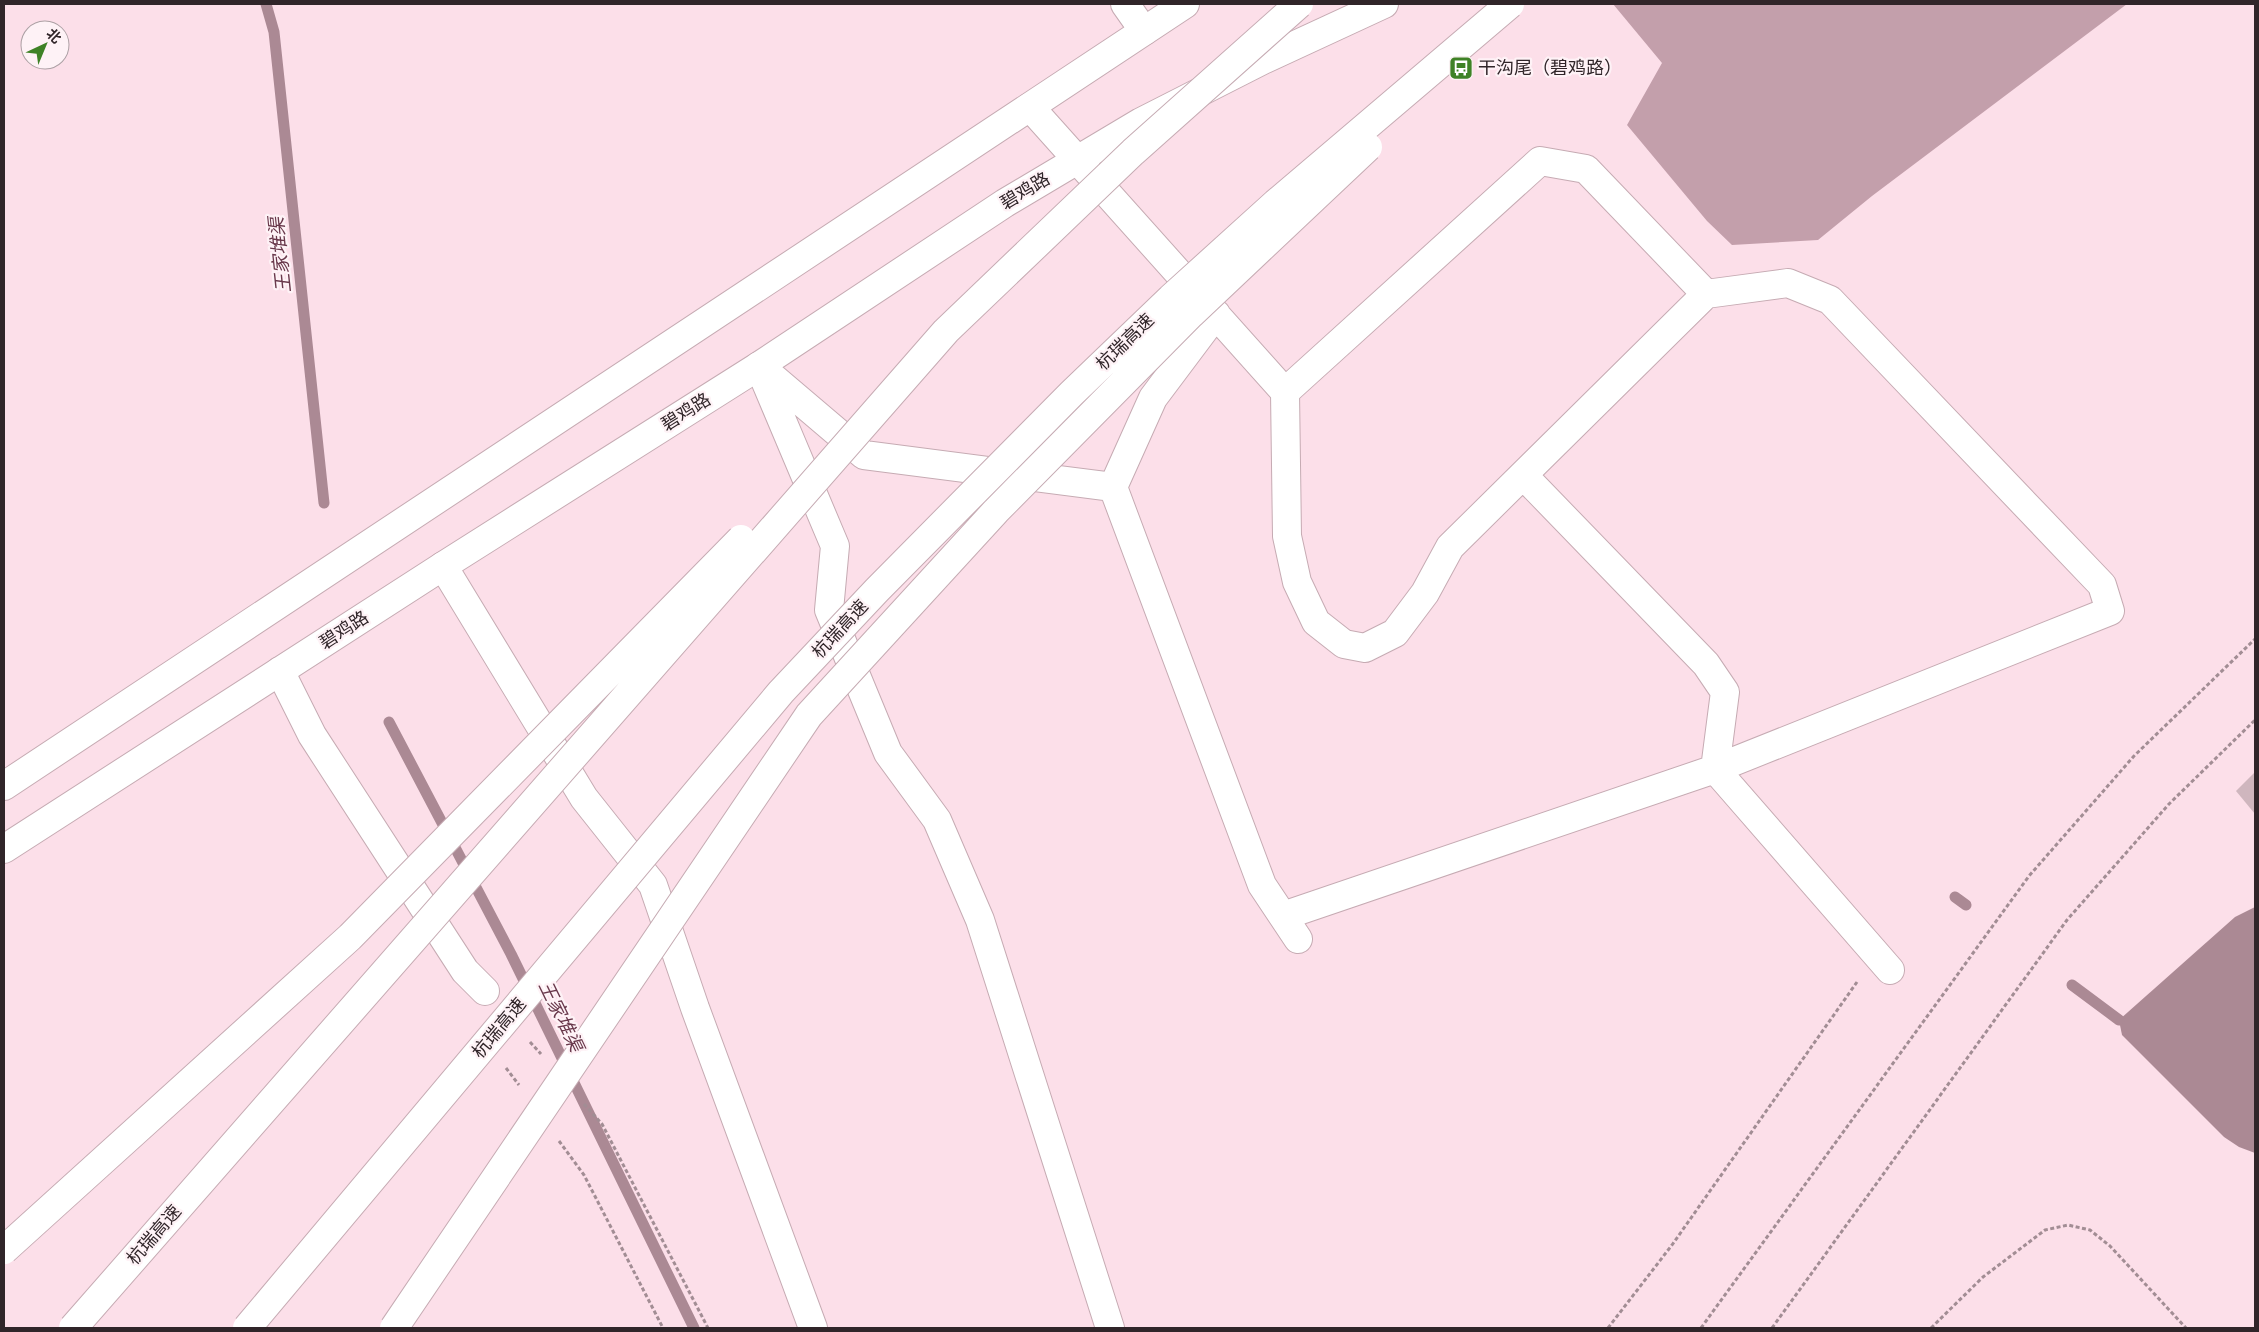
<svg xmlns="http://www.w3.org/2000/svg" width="2259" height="1332" viewBox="0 0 2259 1332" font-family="Jost,'Noto Sans SC',sans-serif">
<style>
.green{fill:#cfb6be}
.forest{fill:#c39fab}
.water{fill:#ab8994}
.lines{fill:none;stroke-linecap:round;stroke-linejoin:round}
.stream{stroke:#ab8994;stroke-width:11}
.minor-casing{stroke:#c6abb3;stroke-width:30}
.highway-casing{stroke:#c6abb3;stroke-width:30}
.path{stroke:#a28d94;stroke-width:3;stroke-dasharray:4 2.5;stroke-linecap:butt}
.minor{stroke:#fff;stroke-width:28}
.highway{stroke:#fff;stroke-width:28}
.highway-bridge-casing{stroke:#c6abb3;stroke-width:30;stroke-linecap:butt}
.highway-bridge{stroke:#fff;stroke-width:28}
.labels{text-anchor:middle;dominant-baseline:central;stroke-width:4.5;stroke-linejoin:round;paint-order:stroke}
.poi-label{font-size:18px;fill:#302529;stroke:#fef2f6;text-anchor:start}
.street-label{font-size:18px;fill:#302529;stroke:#fef2f6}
.water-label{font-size:19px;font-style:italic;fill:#69384b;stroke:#fef2f6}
</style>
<rect width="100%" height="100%" fill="#fcdfe9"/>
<path class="green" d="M2255 772V814L2236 791Z"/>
<path class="forest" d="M1613 4H2127L1872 196 1818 240 1732 245 1707 221 1627 125 1662 63Z"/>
<path class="water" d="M2255 907V1153L2239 1147 2224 1137 2122 1035 2119 1020 2235 917Z"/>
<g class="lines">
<path class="stream" d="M266 4 274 32 324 503
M389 722 511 954 694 1328
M1955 897 1966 905
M2072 985 2119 1020"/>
<g class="minor-casing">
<path id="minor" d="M1125 4 1144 31
M1030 107 1285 392 1540 161 1586 169 1706 294 1450 547 1425 593 1395 633 1365 648 1344 644 1316 622 1297 582 1287 536 1285 392
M759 366 835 546 829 610 888 753 937 820 980 920 1110 1328
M764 370 864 455 1113 487 1262 885 1298 939
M1523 475 1706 664 1725 692 1715 769 1890 970
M1113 487 1153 398 1216 314
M443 566 584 798 653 885 695 1008 813 1328
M280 671 312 735 465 971 485 991
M1283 916 1715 769 2110 611 2102 585 1830 300 1788 283 1706 294"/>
</g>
<g class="highway-casing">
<path id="highway" d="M4 786 1185 4
M4 849 443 566 759 366 1005 203 1141 122 1263 60 1384 4"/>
</g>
<path class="path" d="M530 1042 541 1054
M506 1068 519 1085
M584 1104 602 1124 708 1328
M559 1141 584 1175 663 1328
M1608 1328 1672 1245 1857 982
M1701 1328 2029 876 2134 756 2255 639
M1772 1328 2067 920 2169 804 2255 720
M1931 1328 1983 1277 2045 1230 2068 1225 2090 1230 2110 1246 2186 1328"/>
<use href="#minor" class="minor"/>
<use href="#highway" class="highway"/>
<g class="highway-bridge-casing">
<path id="highway-bridge" d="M4 1250 350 937 741 539
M73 1328 946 331 1133 152 1299 4
M247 1328 781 692 877 590 1072 393 1171 298 1276 203 1510 4
M394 1328 809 715 996 511 1191 314 1368 147"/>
</g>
<use href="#highway-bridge" class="highway-bridge"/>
</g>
<defs>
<g id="bus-square" transform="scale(1.25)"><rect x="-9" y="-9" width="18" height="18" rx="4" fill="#3e8226" stroke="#fef2f6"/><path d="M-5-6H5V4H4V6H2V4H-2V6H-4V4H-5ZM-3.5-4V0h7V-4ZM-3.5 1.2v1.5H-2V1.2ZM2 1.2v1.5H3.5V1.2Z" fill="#fff"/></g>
</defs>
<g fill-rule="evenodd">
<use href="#bus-square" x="1461" y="68"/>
</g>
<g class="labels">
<g class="poi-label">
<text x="1478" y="68">干沟尾（碧鸡路）</text>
</g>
<g class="street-label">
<text transform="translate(1025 191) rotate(-31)">碧鸡路</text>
<text transform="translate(1125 342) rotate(-44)">杭瑞高速</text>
<text transform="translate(686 412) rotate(-32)">碧鸡路</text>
<text transform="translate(840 629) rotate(-47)">杭瑞高速</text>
<text transform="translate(344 630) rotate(-33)">碧鸡路</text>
<text transform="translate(499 1028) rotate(-50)">杭瑞高速</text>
<text transform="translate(154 1235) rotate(-49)">杭瑞高速</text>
</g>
<g class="water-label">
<text transform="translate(280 255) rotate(-96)">王家堆渠</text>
<text transform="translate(561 1016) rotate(64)">王家堆渠</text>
</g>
</g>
<rect width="2259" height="1332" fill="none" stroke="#302529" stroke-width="10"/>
<g transform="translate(45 45) rotate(44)"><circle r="24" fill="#fef2f6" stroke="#aca0a4"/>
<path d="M0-4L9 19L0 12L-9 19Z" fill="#3e8226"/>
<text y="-8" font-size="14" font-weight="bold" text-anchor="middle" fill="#302529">北</text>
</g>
</svg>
